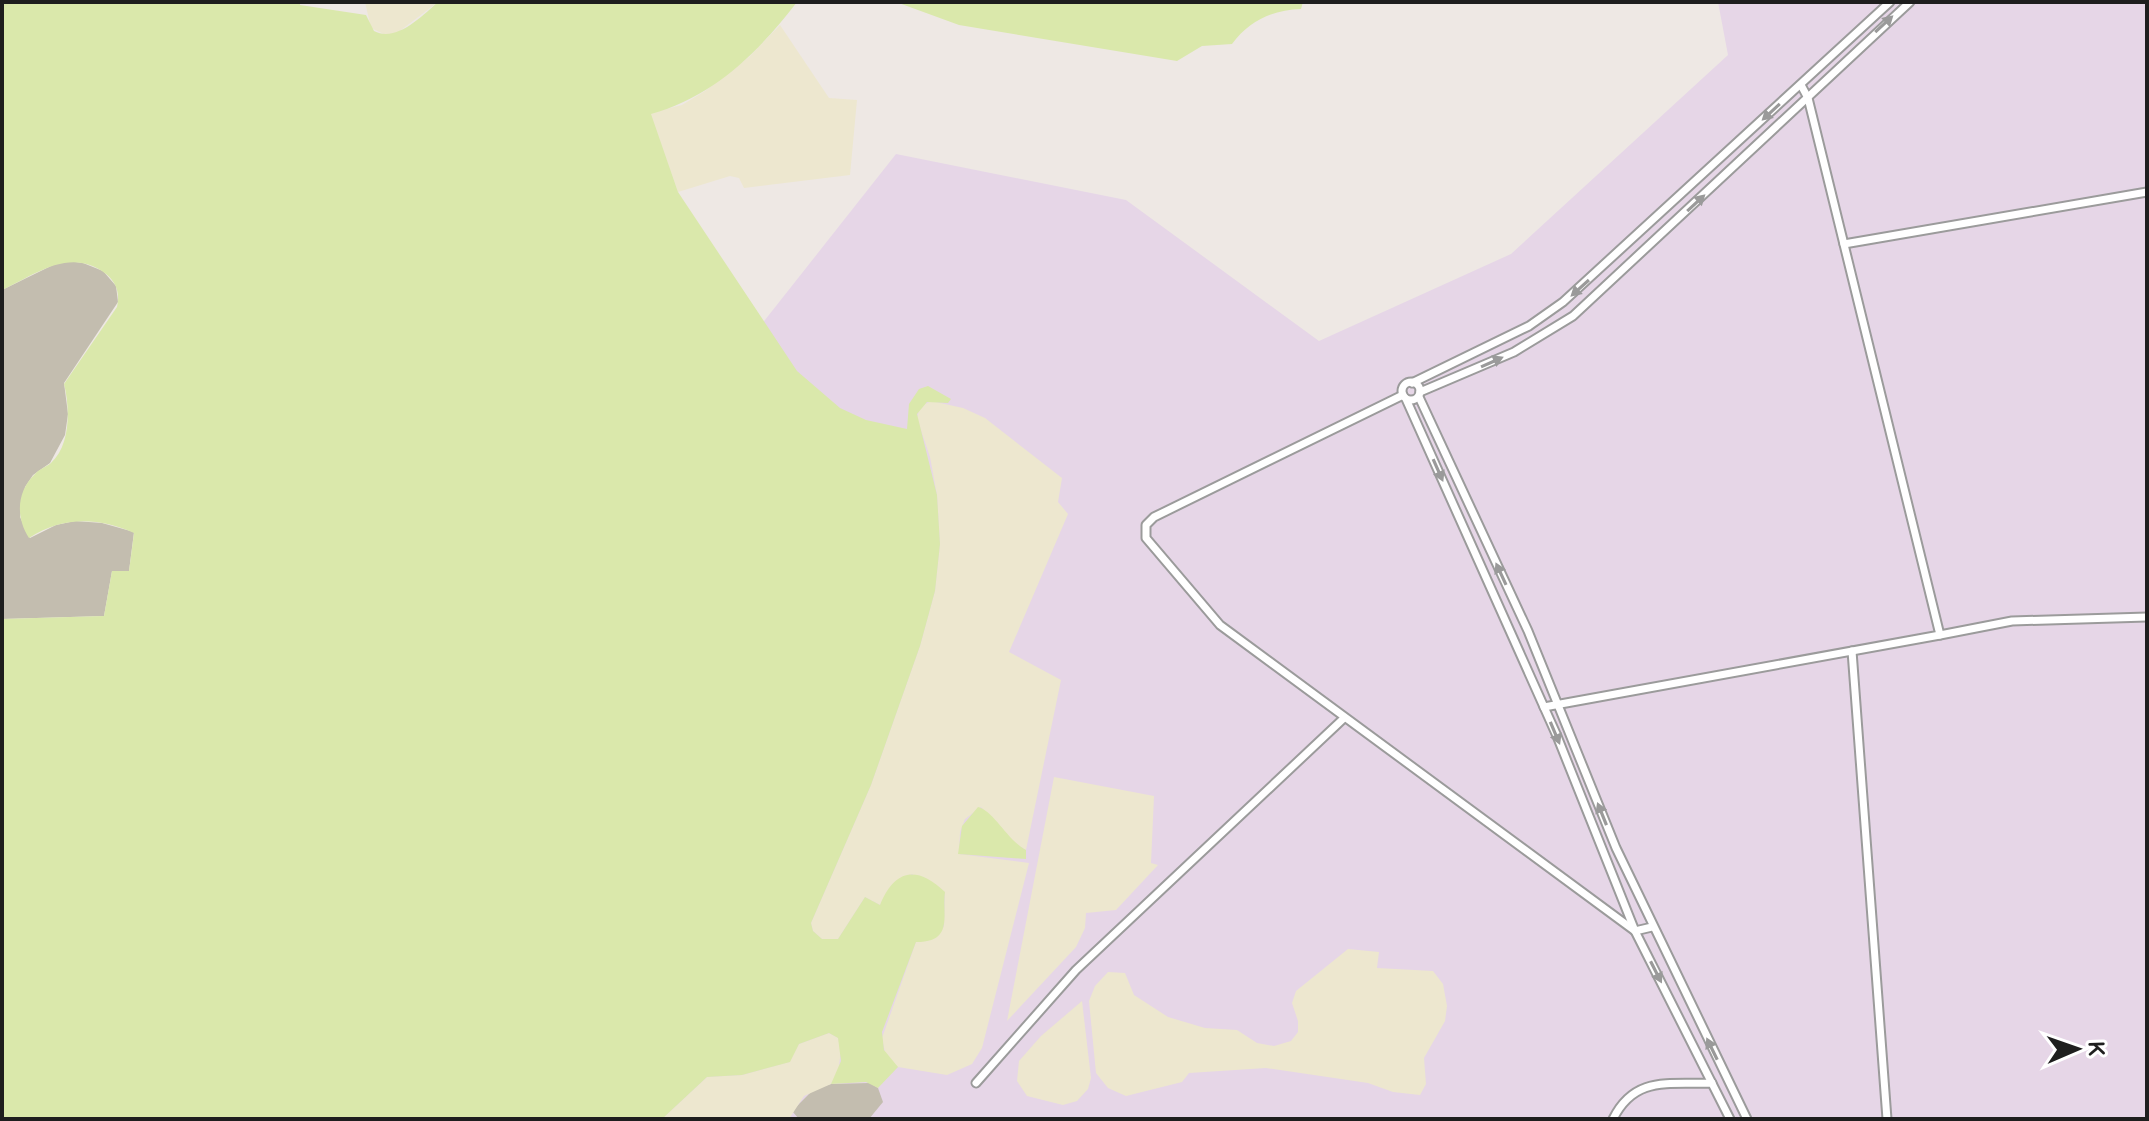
<svg xmlns="http://www.w3.org/2000/svg" width="2149" height="1121" font-family="'Varela Round',sans-serif">
<style>
.industrial{fill:#e6d6e7}
.construction{fill:#c3bdaf}
.farmland{fill:#ede7cf}
.grass{fill:#dae8ab}
.lines{fill:none;stroke-linecap:round;stroke-linejoin:round}
.street-casing{stroke:#9b9b9b;stroke-width:11}
.street{stroke:#fff;stroke-width:7}
.oneway{fill:#9a9a9a}
</style>
<rect width="100%" height="100%" fill="#eee8e4"/>
<!-- industrial -->
<polygon class="industrial" points="1718,2 2147,2 2147,1119 232,1119 230,998 896,154 1126,200 1319,341 1511,254 1728,55"/>
<!-- construction -->
<g class="construction">
<polygon points="68,261 83,263 103,271 116,286 118,302 64,383 68,414 65,435 50,463 33,475 25,487 20,517 30,538 56,525 75,521 102,523 134,532 129,571 112,571 104,616 2,619 2,290 53,265"/>
<polygon points="870,1083 878,1088 883,1102 869,1119 799,1119 792,1111 814,1089 831,1084"/>
</g>
<!-- farmland -->
<g class="farmland">
<polygon points="365,2 438,2 397,33 388,36 371,28"/>
<polygon points="780,25 829,98 857,100 850,175 744,188 739,178 730,176 678,192 650,113 682,105 705,91 749,57"/>
<polygon points="931,401 963,408 985,418 1062,478 1058,502 1068,514 1009,652 1061,680 1026,850 1012,842 981,807 965,819 960,832 959,854 1029,863 982,1048 972,1064 947,1075 898,1067 886,1056 882,1038 916,942 938,935 944,926 945,892 912,874 891,886 880,905 865,897 838,939 822,939 813,931 811,923 871,785 920,646 935,591 940,544 937,495 930,457 917,418 920,407"/>
<polygon points="1054,777 1154,796 1151,863 1158,865 1116,910 1086,913 1085,928 1076,947 1007,1021"/>
<polygon points="1348,949 1379,952 1377,968 1433,971 1443,984 1447,1006 1445,1021 1424,1058 1426,1084 1420,1095 1393,1092 1368,1083 1266,1068 1189,1073 1182,1082 1126,1096 1108,1088 1096,1073 1089,1001 1095,986 1108,972 1125,973 1134,995 1168,1017 1205,1028 1237,1030 1257,1043 1274,1046 1291,1041 1298,1032 1298,1021 1292,1003 1296,991"/>
<polygon points="1082,1001 1091,1078 1088,1089 1077,1101 1063,1105 1027,1096 1017,1081 1019,1061 1041,1036"/>
<polygon points="829,1033 838,1038 841,1050 838,1073 831,1084 804,1096 789,1119 662,1119 707,1077 742,1075 789,1062 799,1044"/>
</g>
<!-- grass -->
<g class="grass">
<path d="M2,2H300V5L366,15L374,31C396,43 422,16 438,2H797C758,53 713,97 651,114L678,192L797,371L840,408L866,420L907,429L909,404L919,389L928,386L951,399L948,403L927,402L917,414L937,495L940,544L935,591L920,646L871,785L811,923L813,931L822,939H838L865,897L880,905C895,868 918,866 945,892C942,916 954,942 916,942L882,1032L884,1050L898,1067L878,1088L866,1082L831,1084L841,1061L838,1038L829,1033L799,1044L790,1062L742,1075L707,1077L662,1119H2V619L104,616L112,571H129L134,533C99,517 62,516 29,538C16,518 16,492 35,474C39,469 46,467 51,463C71,445 70,407 64,384L117,307C120,294 117,283 106,274C70,246 35,275 2,290Z"/>
<path d="M896,2H1303L1301,9C1272,10 1249,21 1232,44L1202,46L1177,61L959,25Z"/>
<path d="M978,807C994,811 1007,840 1026,850V859L958,854L962,826Z"/>
</g>
<g class="lines">
<defs>
<g id="street">
<polyline points="1844,244 2147,192"/>
<circle cx="1411" cy="391" r="9"/>
<polyline points="1412,383 1529,326 1563,302 1890,2"/>
<polyline points="1420,392 1514,352 1573,316 1910,2"/>
<polyline points="1403,395 1154,517 1146,525 1146,538 1220,625 1635,931 1652,927"/>
<polyline points="1419,397 1528,631 1616,848 1747,1119"/>
<polyline points="1406,399 1557,736 1635,931 1730,1119"/>
<polyline points="1940,635 2012,621 2147,617"/>
<polyline points="1852,651 1887,1119"/>
<polyline points="1544,707 1940,635 1808,98 1801,85"/>
<polyline points="976,1083 1076,970 1343,719"/>
<path d="M1613,1119C1635,1075 1669,1085 1712,1083"/>
</g>
</defs>
<!-- street casing -->
<use href="#street" class="street-casing"/>
<!-- street -->
<use href="#street" class="street"/>
</g>
<!-- one-way arrows -->
<defs><path id="oneway-solid" d="M-6-.8H1V-3.2L6.5 0L1 3.2V.8H-6Z" transform="scale(2)"/></defs>
<g class="oneway">
<use href="#oneway-solid" transform="translate(1884 24) rotate(-43)"/>
<use href="#oneway-solid" transform="translate(1771 112) rotate(137)"/>
<use href="#oneway-solid" transform="translate(1696 203) rotate(-43)"/>
<use href="#oneway-solid" transform="translate(1580 288) rotate(138)"/>
<use href="#oneway-solid" transform="translate(1492 362) rotate(-24)"/>
<use href="#oneway-solid" transform="translate(1438 470) rotate(66)"/>
<use href="#oneway-solid" transform="translate(1501 574) rotate(-115)"/>
<use href="#oneway-solid" transform="translate(1555 733) rotate(67)"/>
<use href="#oneway-solid" transform="translate(1602 814) rotate(-112)"/>
<use href="#oneway-solid" transform="translate(1656 972) rotate(63)"/>
<use href="#oneway-solid" transform="translate(1712 1049) rotate(-116)"/>
</g>
<!-- border -->
<rect width="2149" height="1121" fill="none" stroke="#1e1e1e" stroke-width="8"/>
<!-- north arrow -->
<g transform="translate(2077 1049) rotate(88)" stroke="#ffffff" stroke-width="6" paint-order="stroke">
<path d="M0-6L14 30L0 20L-14 30Z" fill="#1e1e1e"/>
<text y="-12" font-size="22" font-weight="bold" text-anchor="middle" fill="#1e1e1e">K</text>
</g>
</svg>
